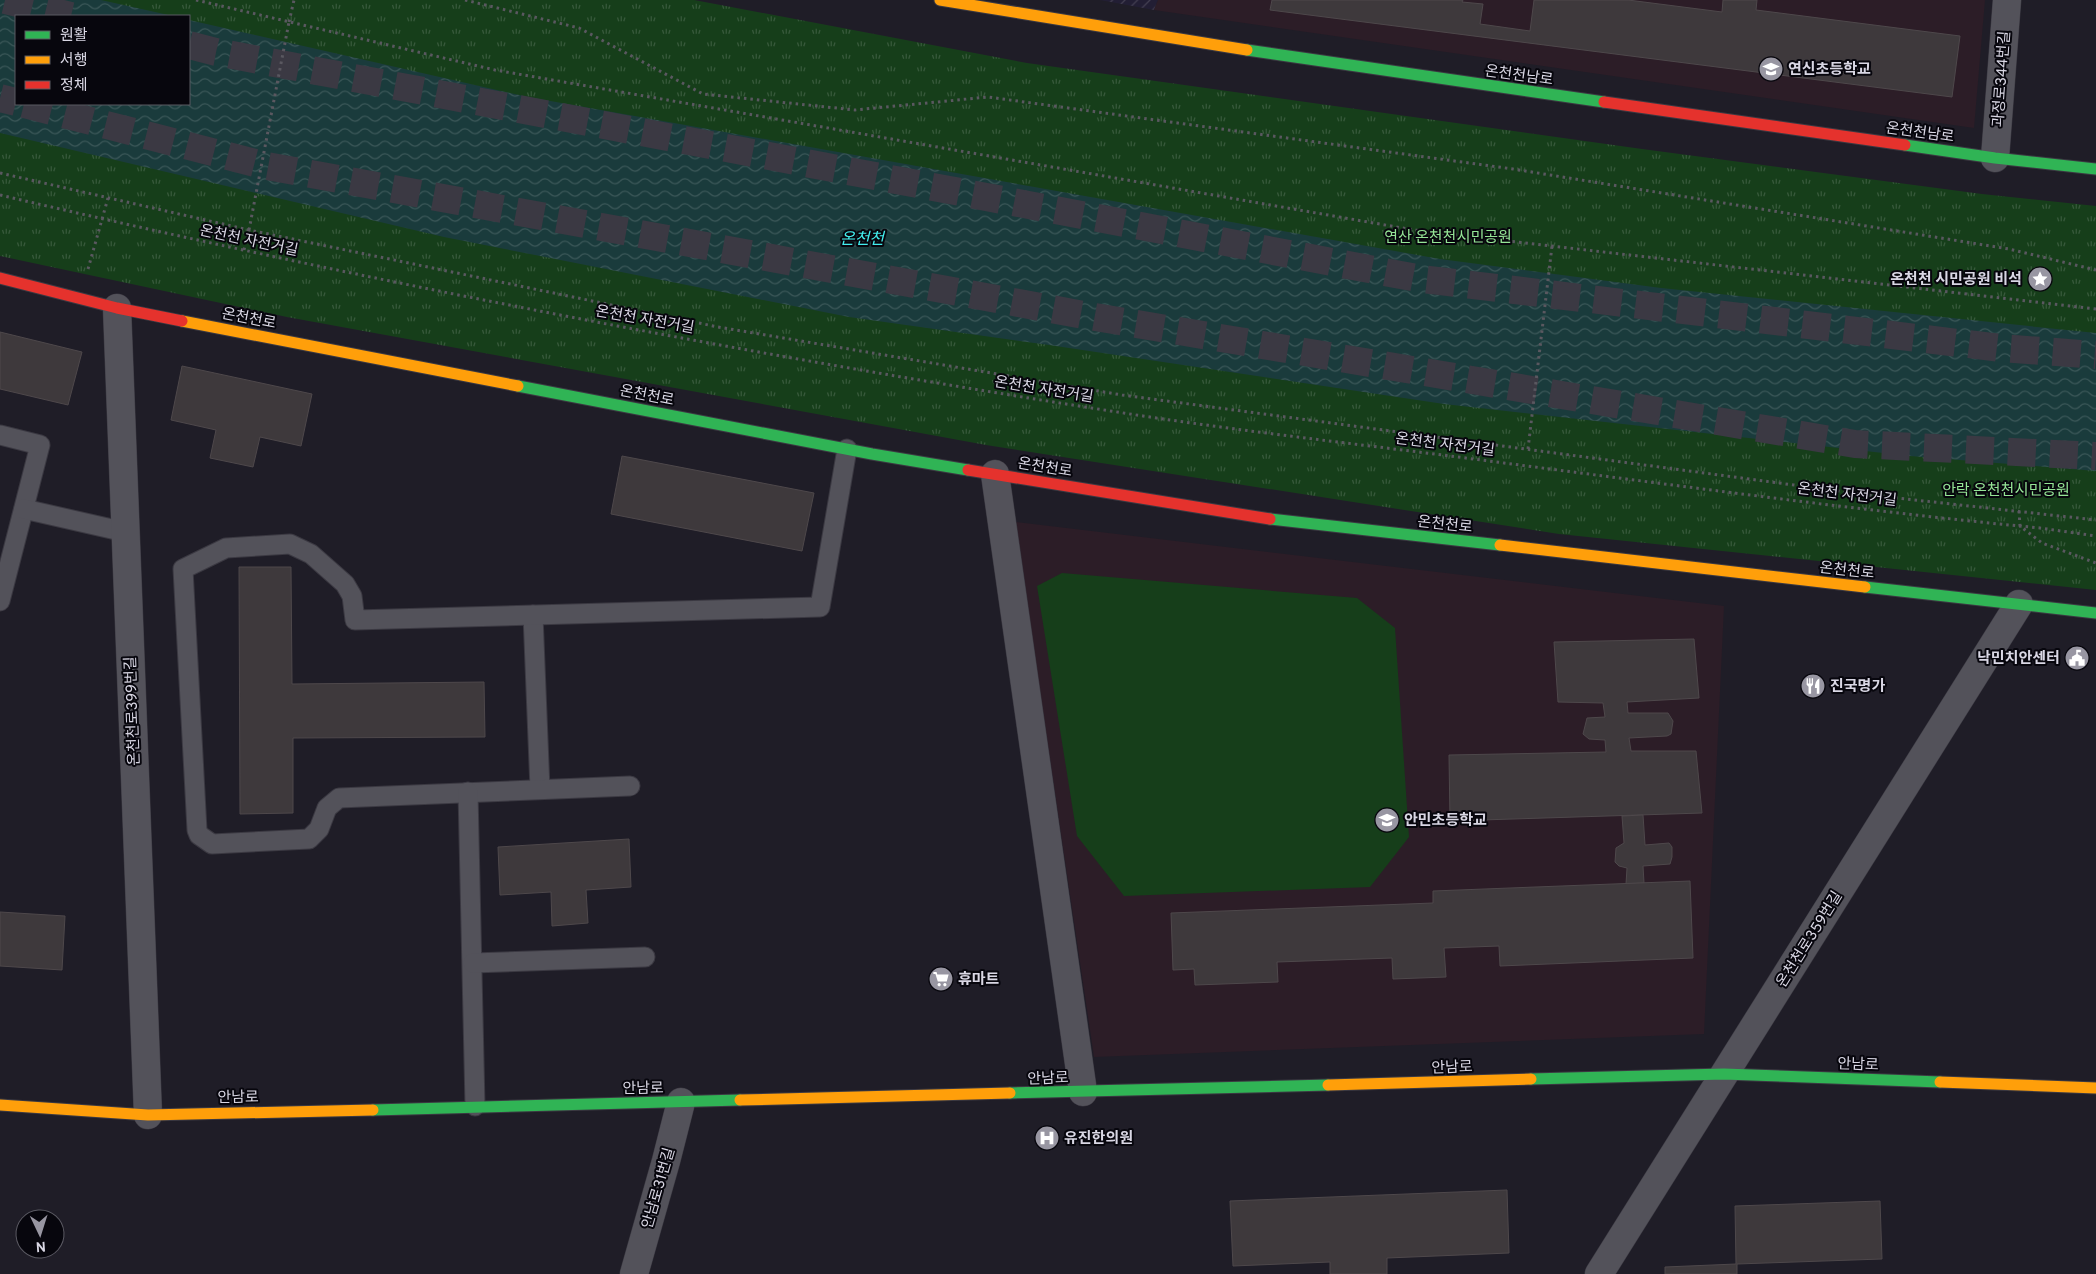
<svg xmlns="http://www.w3.org/2000/svg" width="2096" height="1274" font-family="Overpass,'Noto Sans KR',sans-serif">
<style>
.industrial{fill:url(#industrial-furrows)}
.education{fill:#2c1d27}
.park{fill:url(#park-tufts);fill-rule:evenodd}
.pitch{fill:#163e1a}
.water{fill:url(#water-waves)}
.building{fill:#3e393c;stroke:#4e484b}
.lines{fill:none;stroke-linecap:round;stroke-linejoin:round}
.highway-tunnel{stroke:#3b3943;stroke-width:28;stroke-dasharray:28 14;stroke-linecap:butt}
.lane-casing{stroke:#3b3942;stroke-width:21}
.street-casing{stroke:#3b3942;stroke-width:29}
.fast-casing{stroke:#3b3942;stroke-width:13}
.slow-casing{stroke:#3b3942;stroke-width:13}
.jam-casing{stroke:#3b3942;stroke-width:13}
.path{stroke:#5a5860;stroke-width:3;stroke-dasharray:2.5 4;stroke-linecap:butt}
.lane{stroke:#53525a;stroke-width:19}
.street{stroke:#53525a;stroke-width:28}
.fast{stroke:#30b455;stroke-width:11}
.slow{stroke:#ff9f0a;stroke-width:11}
.jam{stroke:#e5322d;stroke-width:11}
.path-bridge{stroke:#5a5860;stroke-width:3;stroke-dasharray:2.5 4;stroke-linecap:butt}
.labels{text-anchor:middle;stroke-width:4;stroke-linejoin:round;paint-order:stroke}
.poi-label{font-size:15px;font-weight:bold;fill:#d9d7e4;stroke:#07060d;text-anchor:start}
.street-label{font-size:15px;fill:#d9d7e4;stroke:#07060d}
.park-label{font-size:15px;fill:#95e596;stroke:#07060d}
.water-label{font-size:16px;font-style:italic;fill:#43eeee;stroke:#07060d}
</style>
<defs>
<pattern id="industrial-furrows" width="10" height="10" patternUnits="userSpaceOnUse" patternTransform="scale(1.25)"><rect width="10" height="10" fill="#221e34"/><path d="M-1 1l2-2M0 10L10 0M9 11l2-2" fill="none" stroke="#423e51"/></pattern>
<pattern id="park-tufts" width="24" height="20" patternUnits="userSpaceOnUse" patternTransform="scale(1.25)"><rect width="24" height="20" fill="#163e1a"/><path d="M3 7l-1-3M5 7V3M7 7l1-3M15 17l-1-3M17 17v-4M19 17l1-3" fill="none" stroke="#37593b"/></pattern>
<pattern id="water-waves" width="16" height="10" patternUnits="userSpaceOnUse" patternTransform="scale(1.25)"><rect width="16" height="10" fill="#1a3b3c"/><path d="M0 5q4-4 8 0t8 0" fill="none" stroke="#3b5758"/></pattern>
</defs>
<rect width="100%" height="100%" fill="#1f1d27"/>
<!-- industrial -->
<polygon class="industrial" points="1100,0 1158,0 1154,10"/>
<!-- education -->
<g class="education">
<polygon points="1158,0 1985,0 1974,128 1154,10"/>
<polygon points="1015,522 1724,606 1704,1034 1094,1057"/>
</g>
<!-- park -->
<path class="park" d="M0,0H694L1027,63L1642,149L1982,194L2096,206V590L1559,534L986,445L287,317L0,256ZM16,16H189V104H16Z"/>
<!-- pitch -->
<polygon class="pitch" points="1062,573 1357,598 1395,628 1409,837 1370,887 1124,896 1077,836 1037,586"/>
<!-- water -->
<polygon class="water" points="0,0 101,0 173,16 16,16 16,104 189,104 189,20 528,97 1440,259 1661,288 2096,333 2096,471 1910,456 1444,404 1049,345 849,317 444,237 0,133"/>
<!-- building -->
<g class="building">
<polygon points="1272,0 1463,0 1462,2 1483,4 1480,24 1530,31 1534,0 1628,0 1722,12 1723,0 1757,0 1756,10 1960,36 1952,97 1270,10"/>
<polygon points="0,332 82,352 68,405 0,389"/>
<polygon points="182,366 312,394 301,446 260,437 253,467 210,458 216,430 171,420"/>
<polygon points="622,456 814,493 802,551 611,514"/>
<polygon points="239,567 291,567 292,684 484,682 485,737 293,738 293,813 240,814"/>
<polygon points="1694,639 1699,698 1627,702 1628,713 1668,713 1673,721 1671,734 1667,736 1629,738 1631,751 1696,751 1702,813 1450,821 1449,755 1606,752 1605,740 1589,739 1583,734 1587,718 1605,717 1603,703 1558,702 1554,642"/>
<polygon points="1643,815 1645,845 1669,843 1672,847 1672,857 1670,864 1643,866 1644,883 1626,884 1627,868 1619,866 1615,862 1616,848 1624,843 1622,816"/>
<polygon points="629,839 631,887 586,890 588,923 552,926 551,892 500,895 498,847"/>
<polygon points="1690,881 1693,958 1500,966 1499,946 1444,948 1446,977 1393,979 1392,958 1277,962 1278,982 1195,985 1194,969 1173,970 1171,913 1433,903 1433,891"/>
<polygon points="0,912 65,916 62,970 0,966"/>
<polygon points="1507,1190 1509,1253 1387,1258 1387,1274 1330,1274 1330,1262 1233,1266 1230,1201"/>
<polygon points="1880,1201 1882,1259 1737,1264 1737,1274 1665,1274 1665,1267 1736,1264 1735,1206"/>
</g>
<g class="lines">
<!-- highway-tunnel -->
<g class="highway-tunnel">
<polyline points="5,0 71,16"/>
<polyline points="189,45 216,52 1422,279 2001,348 2096,355"/>
<polyline points="0,98 16,102"/>
<polyline points="24,104 267,166 1095,317 1855,444 2096,456"/>
</g>
<defs>
<g id="lane">
<polyline points="0,435 40,445 0,601"/>
<polyline points="24,509 125,532"/>
<polyline points="533,615 540,789"/>
<polyline points="630,786 339,798 327,808 319,829 309,839 212,844 199,835 197,830 183,569 226,548 290,544 311,554 345,584 352,596 355,620 820,607 847,449"/>
<polyline points="468,792 475,1106"/>
<polyline points="473,963 645,957"/>
</g>
<g id="street">
<polyline points="1995,158 2007,0"/>
<polyline points="117,308 148,1115"/>
<polyline points="995,474 1083,1092"/>
<polyline points="634,1274 666,1161 681,1102"/>
<polyline points="1599,1274 2019,604"/>
</g>
<g id="fast">
<polyline points="1247,50 1604,102"/>
<polyline points="1905,145 1995,158 2096,169"/>
<polyline points="518,386 872,454 968,470"/>
<polyline points="1270,519 1500,545"/>
<polyline points="1865,587 2096,613"/>
<polyline points="1531,1079 1724,1074 1940,1082"/>
<polyline points="1010,1093 1328,1085"/>
<polyline points="373,1110 740,1100"/>
</g>
<g id="slow">
<polyline points="940,0 1247,50"/>
<polyline points="182,321 518,386"/>
<polyline points="1500,545 1865,587"/>
<polyline points="1940,1082 2096,1088"/>
<polyline points="1328,1085 1531,1079"/>
<polyline points="740,1100 1010,1093"/>
<polyline points="0,1105 148,1115 373,1110"/>
</g>
<g id="jam">
<polyline points="1604,102 1905,145"/>
<polyline points="0,278 117,308 182,321"/>
<polyline points="968,470 1270,519"/>
</g>
</defs>
<!-- lane casing -->
<use href="#lane" class="lane-casing"/>
<!-- street casing -->
<use href="#street" class="street-casing"/>
<!-- fast casing -->
<use href="#fast" class="fast-casing"/>
<!-- slow casing -->
<use href="#slow" class="slow-casing"/>
<!-- jam casing -->
<use href="#jam" class="jam-casing"/>
<!-- path -->
<g class="path">
<polyline points="196,0 495,70 1414,230 2096,309"/>
<polyline points="465,0 579,28 703,94 855,110 988,97 1513,169 2009,249 2096,270"/>
<polyline points="289,22 294,0"/>
<polyline points="0,173 249,230 718,327 1122,395 1861,494 2096,520"/>
<path d="M0,195C378,284 759,357 1143,416C1263,434 1384,447 1504,463C1682,486 1861,511 2040,528L2096,536"/>
<polyline points="244,250 249,230"/>
<polyline points="88,269 108,198"/>
<polyline points="2019,511 2020,526 2042,543 2096,563"/>
</g>
<!-- lane -->
<use href="#lane" class="lane"/>
<!-- street -->
<use href="#street" class="street"/>
<!-- fast -->
<use href="#fast" class="fast"/>
<!-- slow -->
<use href="#slow" class="slow"/>
<!-- jam -->
<use href="#jam" class="jam"/>
<!-- path-bridge -->
<g class="path-bridge">
<polyline points="249,230 289,22"/>
<polyline points="1528,449 1552,246"/>
</g>
</g>
<!-- icons -->
<defs>
<symbol id="school-disc" viewBox="-11 -11 22 22"><circle r="9.5" fill="#9896a2" stroke="#07060d"/><path d="M0-5L7-2L0 1L-7-2ZM-4 1L0 2.5L4 1V4Q0 6-4 4Z" fill="#fff"/></symbol>
<symbol id="sight-disc" viewBox="-11 -11 22 22"><circle r="9.5" fill="#9896a2" stroke="#07060d"/><path d="M0-6L1.8-2.2L6-1.7L2.9 1.2L3.7 5.4L0 3.3L-3.7 5.4L-2.9 1.2L-6-1.7L-1.8-2.2Z" fill="#fff"/></symbol>
<symbol id="civic-disc" viewBox="-11 -11 22 22"><circle r="9.5" fill="#9896a2" stroke="#07060d"/><path d="M-.6-6.5H3V-4.5H.6V-3L4-1V1h2V6H-6V1h2V-1L-.6-3ZM-1.2 2.5V6h2.4V2.5Z" fill="#fff"/></symbol>
<symbol id="restaurant-disc" viewBox="-11 -11 22 22"><circle r="9.5" fill="#9896a2" stroke="#07060d"/><path d="M-5-6h1v4h1v-4h1v4h1v-4h1v5L-1.5 .5V6h-2V.5L-5-1ZM5-6V6H3V1.5H1.5Q1.5-4 5-6Z" fill="#fff"/></symbol>
<symbol id="supermarket-disc" viewBox="-11 -11 22 22"><circle r="9.5" fill="#9896a2" stroke="#07060d"/><path d="M-6-5.5h2.5l.6 2H6L4.5 2H-2.5L-4.4-4H-6ZM-1.5 3.2a1.3 1.3 0 1 0 .1 0ZM3 3.2a1.3 1.3 0 1 0 .1 0Z" fill="#fff"/></symbol>
<symbol id="hospital-disc" viewBox="-11 -11 22 22"><circle r="9.5" fill="#9896a2" stroke="#07060d"/><path d="M-5-5h3v3.5h4V-5h3V5h-3V1.5h-4V5h-3Z" fill="#fff"/></symbol>
</defs>
<g fill-rule="evenodd">
<use href="#school-disc" x="1757" y="55" width="28" height="28"/>
<use href="#sight-disc" x="2026" y="265" width="28" height="28"/>
<use href="#civic-disc" x="2063" y="644" width="28" height="28"/>
<use href="#restaurant-disc" x="1799" y="672" width="28" height="28"/>
<use href="#school-disc" x="1373" y="806" width="28" height="28"/>
<use href="#supermarket-disc" x="927" y="965" width="28" height="28"/>
<use href="#hospital-disc" x="1033" y="1124" width="28" height="28"/>
</g>
<g class="labels">
<!-- poi labels -->
<g class="poi-label">
<text x="1788" y="74">연신초등학교</text>
<text x="2022" y="284" text-anchor="end">온천천 시민공원 비석</text>
<text x="2060" y="663" text-anchor="end">낙민치안센터</text>
<text x="1830" y="691">진국명가</text>
<text x="1404" y="825">안민초등학교</text>
<text x="958" y="984">휴마트</text>
<text x="1064" y="1143">유진한의원</text>
</g>
<!-- street labels -->
<g class="street-label">
<text transform="translate(1519 75) rotate(8)" y="5">온천천남로</text>
<text transform="translate(2001 79) rotate(-86)" y="5">과정로344번길</text>
<text transform="translate(1920 132) rotate(8)" y="5">온천천남로</text>
<text transform="translate(249 240) rotate(12)" y="5">온천천 자전거길</text>
<text transform="translate(249 318) rotate(11)" y="5">온천천로</text>
<text transform="translate(645 319) rotate(10)" y="5">온천천 자전거길</text>
<text transform="translate(1044 389) rotate(9)" y="5">온천천 자전거길</text>
<text transform="translate(647 395) rotate(11)" y="5">온천천로</text>
<text transform="translate(1445 444) rotate(7)" y="5">온천천 자전거길</text>
<text transform="translate(1045 467) rotate(9)" y="5">온천천로</text>
<text transform="translate(1847 494) rotate(7)" y="5">온천천 자전거길</text>
<text transform="translate(1445 524) rotate(6)" y="5">온천천로</text>
<text transform="translate(1847 570) rotate(6)" y="5">온천천로</text>
<text transform="translate(132 711) rotate(-92)" y="5">온천천로399번길</text>
<text transform="translate(1809 939) rotate(-58)" y="5">온천천로359번길</text>
<text transform="translate(1858 1064) rotate(2)" y="5">안남로</text>
<text transform="translate(1452 1067) rotate(-2)" y="5">안남로</text>
<text transform="translate(1048 1078) rotate(-2)" y="5">안남로</text>
<text transform="translate(643 1088) rotate(-1)" y="5">안남로</text>
<text transform="translate(238 1097) rotate(-1)" y="5">안남로</text>
<text transform="translate(658 1188) rotate(-74)" y="5">안남로31번길</text>
</g>
<!-- park labels -->
<g class="park-label">
<text x="1448" y="242">연산 온천천시민공원</text>
<text x="2006" y="495">안락 온천천시민공원</text>
</g>
<!-- water labels -->
<g class="water-label">
<text x="862" y="244">온천천</text>
</g>
</g>
<!-- legend -->
<rect x="15" y="15" width="175" height="90" fill="#07060d" stroke="#5b5a63"/>
<rect x="25" y="31" width="25" height="8" fill="#30b455" stroke="#5b5a63"/>
<text x="60" y="40" font-size="15" fill="#d9d7e4">원활</text>
<rect x="25" y="56" width="25" height="8" fill="#ff9f0a" stroke="#5b5a63"/>
<text x="60" y="65" font-size="15" fill="#d9d7e4">서행</text>
<rect x="25" y="81" width="25" height="8" fill="#e5322d" stroke="#5b5a63"/>
<text x="60" y="90" font-size="15" fill="#d9d7e4">정체</text>
<!-- north arrow -->
<g transform="translate(40 1234) rotate(176)"><circle r="24" fill="#07060d" stroke="#5b5a63"/>
<path d="M0-4L9 19L0 12L-9 19Z" fill="#9896a2"/>
<text y="-8" font-size="14" font-weight="bold" text-anchor="middle" fill="#d9d7e4">N</text>
</g>
</svg>
